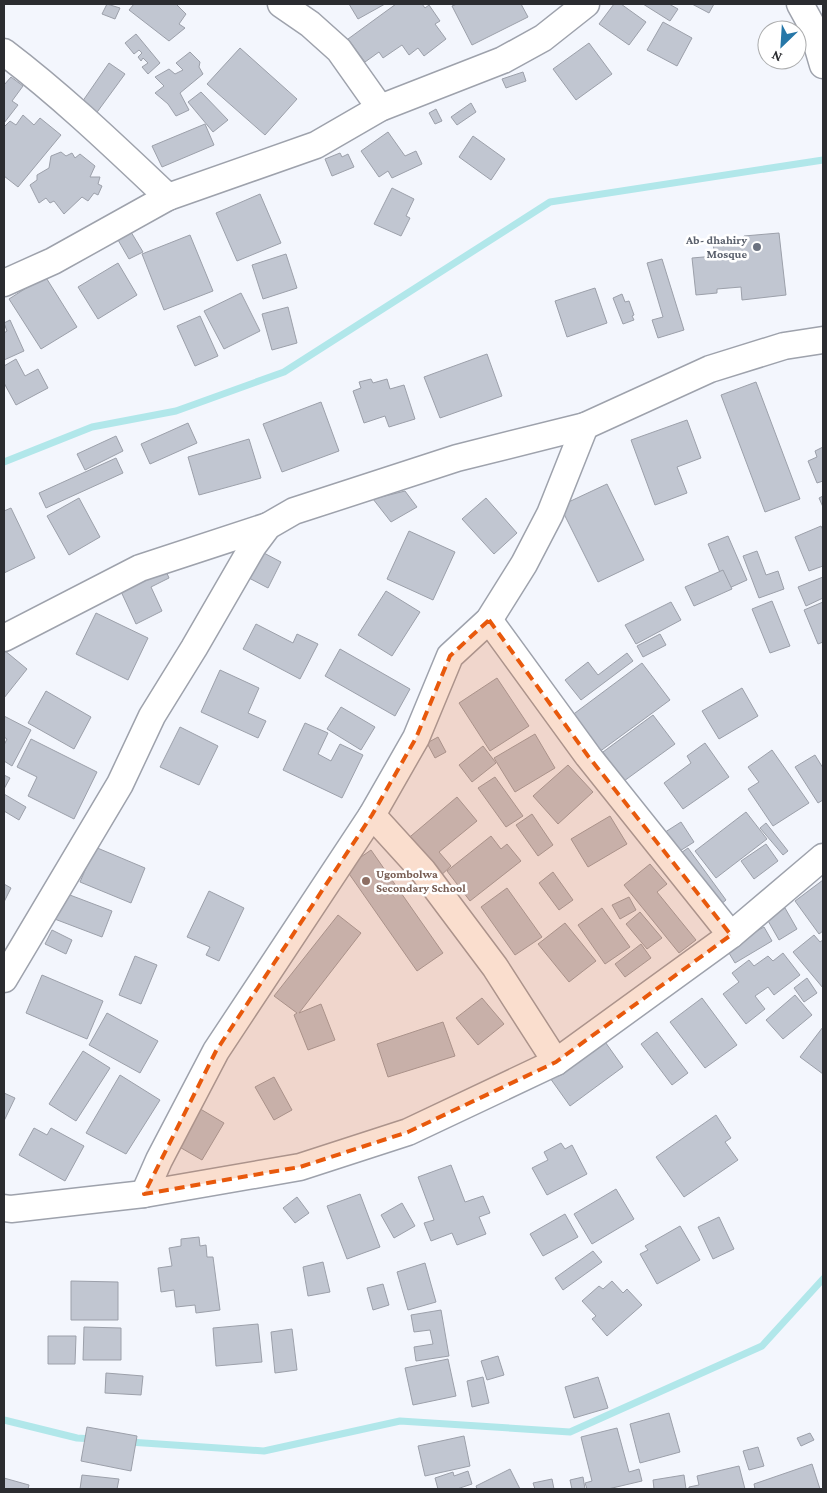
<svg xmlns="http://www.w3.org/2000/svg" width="827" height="1493" font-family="'Crimson Pro',serif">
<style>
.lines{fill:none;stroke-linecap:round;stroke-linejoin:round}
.stream{stroke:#b1e7ea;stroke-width:7}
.building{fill:#c1c6d1;stroke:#9ca0aa}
.minor-casing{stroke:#9ea2ac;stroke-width:29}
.minor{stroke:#fff;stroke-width:26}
.marked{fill:#e8590c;fill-opacity:0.2;stroke:#e8590c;stroke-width:4;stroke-dasharray:10 6;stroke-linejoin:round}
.worship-dot{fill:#6b7280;stroke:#fff;stroke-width:2}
.education-dot{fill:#8d6e63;stroke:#fff;stroke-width:2}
.labels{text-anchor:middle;stroke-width:5;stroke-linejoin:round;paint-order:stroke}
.worship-label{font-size:12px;font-weight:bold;fill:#5b616d;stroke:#fff;text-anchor:end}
.education-label{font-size:12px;font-weight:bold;fill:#785e54;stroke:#fff;text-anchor:start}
</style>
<rect width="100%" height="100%" fill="#f3f6fd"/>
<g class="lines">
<!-- stream -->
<g class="stream">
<polyline points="4,462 92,427 176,411 284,372 550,202 823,160"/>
<polyline points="4,1420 77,1438 93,1439"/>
<polyline points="129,1442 264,1451 400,1421 570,1432 762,1346 823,1279"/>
</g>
</g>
<!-- building -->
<g class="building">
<polygon points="107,4 120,8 115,19 102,14"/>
<polygon points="134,4 176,4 186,14 179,24 185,28 169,41 129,10"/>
<polygon points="349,4 385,4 358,19"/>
<polygon points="396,4 422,4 425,8 429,5 440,21 435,24 446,39 424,56 418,48 409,55 402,45 383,58 379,52 365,62 348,39"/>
<polygon points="457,4 521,4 528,17 472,45 452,6"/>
<polygon points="614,4 621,4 646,22 629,45 599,24"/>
<polygon points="643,4 669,4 678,9 670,21"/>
<polygon points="692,4 714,4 709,13"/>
<polygon points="663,22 692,38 677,66 647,50"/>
<polygon points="136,34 160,63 148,74 142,67 148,63 143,58 141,61 138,57 142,53 139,50 134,54 125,43"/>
<polygon points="589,43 612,74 576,100 553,69"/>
<polygon points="240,48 297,99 265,135 207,84"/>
<polygon points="190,52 200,62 199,67 203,74 180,93 189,110 176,116 168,104 155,93 164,86 155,77 169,69 175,74 183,70 176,63"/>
<polygon points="109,63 125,74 95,115 80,105"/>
<polygon points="523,72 526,81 506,88 502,79"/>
<polygon points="11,77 23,86 12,101 18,105 4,123 4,85"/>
<polygon points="201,92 228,120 213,132 188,102"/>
<polygon points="471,103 476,112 457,125 451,117"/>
<polygon points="436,109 442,121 435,124 429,113"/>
<polygon points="23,115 34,125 40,118 61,135 18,187 4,176 4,127 10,121 16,125"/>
<polygon points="205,124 214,145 162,167 152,146"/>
<polygon points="388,132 405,156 416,151 422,164 392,178 388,171 379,177 361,151"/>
<polygon points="473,136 505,159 491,180 459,157"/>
<polygon points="61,152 66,156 72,153 75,158 80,154 95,166 90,177 100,177 98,184 102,186 98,195 94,193 88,201 82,197 64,214 54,201 50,203 46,198 39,203 30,185 37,180 37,175 49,168 51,156"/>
<polygon points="340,153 342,157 348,154 354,167 332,176 325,159"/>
<polygon points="392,188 414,199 406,216 410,218 401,236 374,224"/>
<polygon points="260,194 281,243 237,261 216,213"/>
<polygon points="131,232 143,252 129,259 118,240"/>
<polygon points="779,233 786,295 742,300 741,287 717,289 717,293 696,295 692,258 715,256 713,244 723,243 723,246 745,243 744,236"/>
<polygon points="190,235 213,291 164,310 142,254"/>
<polygon points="286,254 297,288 263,299 252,265"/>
<polygon points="662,259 684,330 658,338 652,320 663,317 647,263"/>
<polygon points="118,263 137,295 98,319 78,287"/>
<polygon points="45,276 77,327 41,349 9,299"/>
<polygon points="595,288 607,323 567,337 555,301"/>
<polygon points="241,293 260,331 224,349 204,311"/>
<polygon points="622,294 625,302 629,301 634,315 632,316 634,320 623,324 613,298"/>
<polygon points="288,307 297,343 272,350 262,314"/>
<polygon points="200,316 218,356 195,366 177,326"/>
<polygon points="10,320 24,351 4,360 4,333 7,331 4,323"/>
<polygon points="487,354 502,396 440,418 424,377"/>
<polygon points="16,359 25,376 38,369 48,388 16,405 4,383 4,366"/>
<polygon points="371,379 373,383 387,379 390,389 404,385 415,419 389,427 385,416 364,423 353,391 361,388 359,382"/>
<polygon points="756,382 800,499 765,512 721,395"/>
<polygon points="321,402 339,451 282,472 263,424"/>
<polygon points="687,420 701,458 677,467 687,493 655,505 631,440"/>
<polygon points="188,423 197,443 150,464 141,444"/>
<polygon points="116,436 123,451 85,470 77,454"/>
<polygon points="249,439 261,478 199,495 188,457"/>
<polygon points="823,447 823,481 817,483 808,461 817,457 815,451"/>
<polygon points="116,458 123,473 46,508 39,493"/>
<polygon points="607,484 644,560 598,582 560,506"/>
<polygon points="405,491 417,507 391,522 373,499"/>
<polygon points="823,496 823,507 819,498"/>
<polygon points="79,498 100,537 69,555 47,516"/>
<polygon points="486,498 517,533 494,554 462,519"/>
<polygon points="11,508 35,558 4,573 4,511"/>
<polygon points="821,526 823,530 823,566 809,571 795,537"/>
<polygon points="409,531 455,552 433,600 387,579"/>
<polygon points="728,536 747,580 727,589 708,544"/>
<polygon points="757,551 766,575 778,571 784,589 759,598 743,556"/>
<polygon points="262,552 281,562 268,588 249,578"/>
<polygon points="163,564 169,578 151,587 162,611 136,624 118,585"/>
<polygon points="723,570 732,589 694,606 685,587"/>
<polygon points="823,577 823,598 806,606 798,587"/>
<polygon points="386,591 420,612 392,656 358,635"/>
<polygon points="772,601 790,646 770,653 752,609"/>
<polygon points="671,602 681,620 636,644 625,625"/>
<polygon points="823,602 823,642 818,644 804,610"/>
<polygon points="96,613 148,638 128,680 76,654"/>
<polygon points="256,624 293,643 297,634 318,644 300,679 243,649"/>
<polygon points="660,634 666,645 643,657 637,646"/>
<polygon points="340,649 410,689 395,716 325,676"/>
<polygon points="4,650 27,669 4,698"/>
<polygon points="627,653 633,661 581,700 565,680 588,662 598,675"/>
<polygon points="642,663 670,700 595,755 567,719"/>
<polygon points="220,670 259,688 248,713 266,721 258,738 201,712"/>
<polygon points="497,678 529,726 490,751 459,703"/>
<polygon points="742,688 758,716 719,739 702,711"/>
<polygon points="46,691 91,717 74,749 28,723"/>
<polygon points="341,707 375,727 361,750 327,729"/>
<polygon points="653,715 675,744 624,781 603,752"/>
<polygon points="4,716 31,730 12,766 4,761 4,745 7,739 4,737"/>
<polygon points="305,723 328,733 318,754 331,761 340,744 363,755 342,798 283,770"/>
<polygon points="180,727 218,746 199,785 160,767"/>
<polygon points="535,734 555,768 515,792 494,758"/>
<polygon points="438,737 446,752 435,758 427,743"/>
<polygon points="31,739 97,772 74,819 28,796 37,777 17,767"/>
<polygon points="705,743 729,777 683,809 664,783 691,763 687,756"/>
<polygon points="483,746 496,763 472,782 459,765"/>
<polygon points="772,750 809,803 773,826 748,789 759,782 748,767"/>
<polygon points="815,755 823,768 823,800 818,803 795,767"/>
<polygon points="568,765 593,792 558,824 533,796"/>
<polygon points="4,775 10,778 4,789"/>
<polygon points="495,777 523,816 506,827 478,788"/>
<polygon points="4,794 26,807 19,820 4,811"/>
<polygon points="457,797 477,821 439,852 451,866 437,879 405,841"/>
<polygon points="746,812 767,839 716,878 695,851"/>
<polygon points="532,814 553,845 538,856 516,825"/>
<polygon points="610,816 627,844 588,867 571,839"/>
<polygon points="681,822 694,842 672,856 659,836"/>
<polygon points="766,823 788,851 783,855 760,828"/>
<polygon points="491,836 501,849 507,844 521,861 470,901 447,871"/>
<polygon points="766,844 778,861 754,879 741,861"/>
<polygon points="95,847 145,868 131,903 80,882"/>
<polygon points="688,848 726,900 714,910 675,857"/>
<polygon points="371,850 443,953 417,971 345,868"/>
<polygon points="650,864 667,884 657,892 696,940 679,953 624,885"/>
<polygon points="553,872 573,900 559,910 539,883"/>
<polygon points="823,880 823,931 819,934 795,901"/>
<polygon points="4,884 11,888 4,902"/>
<polygon points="507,888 542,937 515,955 481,907"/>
<polygon points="209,891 244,908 219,961 206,955 210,947 187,937"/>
<polygon points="62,892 112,911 102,937 52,918"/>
<polygon points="629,897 636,910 620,919 612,905"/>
<polygon points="602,908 630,947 605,964 578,925"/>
<polygon points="785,908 797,929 779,940 767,919"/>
<polygon points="640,912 662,938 647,949 626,924"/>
<polygon points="338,915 361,933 299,1013 321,1004 335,1040 308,1050 294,1015 297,1013 274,996"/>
<polygon points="565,923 596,961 569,982 538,944"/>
<polygon points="764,927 772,941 735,963 726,948"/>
<polygon points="52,930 72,940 66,954 45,944"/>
<polygon points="814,935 820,942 823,940 823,988 793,952"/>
<polygon points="641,944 651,958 625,977 615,964"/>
<polygon points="783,953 800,975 774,995 768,987 755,996 765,1009 746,1024 723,994 739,982 732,973 749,960 754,966 768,956 773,961"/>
<polygon points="135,956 157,965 141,1004 119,995"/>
<polygon points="42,975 103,1001 87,1039 26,1013"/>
<polygon points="807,978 817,993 804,1002 794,988"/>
<polygon points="795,995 812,1015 783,1039 766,1020"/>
<polygon points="482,998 504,1024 478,1045 456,1018"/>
<polygon points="702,998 737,1045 705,1068 670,1022"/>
<polygon points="107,1013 158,1041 140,1073 89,1045"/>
<polygon points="443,1022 455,1056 388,1077 377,1044"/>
<polygon points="823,1027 823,1074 800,1057"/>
<polygon points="598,1032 623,1067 570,1106 545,1071"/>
<polygon points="657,1032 688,1073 672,1085 641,1044"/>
<polygon points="83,1051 110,1068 76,1121 49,1104"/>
<polygon points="120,1075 160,1100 126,1154 86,1133"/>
<polygon points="274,1077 292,1110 274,1120 255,1087"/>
<polygon points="4,1093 15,1098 4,1121"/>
<polygon points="197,1107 224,1123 202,1160 176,1145"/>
<polygon points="716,1115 731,1138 725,1142 738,1160 684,1197 656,1157"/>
<polygon points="34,1128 47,1135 51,1128 84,1146 65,1181 19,1155"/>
<polygon points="561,1143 565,1149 572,1145 587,1174 547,1195 532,1168 548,1160 544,1152"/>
<polygon points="451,1165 465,1202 483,1196 490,1213 479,1217 486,1234 457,1245 452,1233 431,1241 424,1223 434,1220 418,1177"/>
<polygon points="616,1189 634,1219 592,1244 574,1214"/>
<polygon points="360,1194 380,1247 347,1259 327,1206"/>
<polygon points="297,1197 309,1213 295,1223 283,1208"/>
<polygon points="402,1203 415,1226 394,1238 381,1215"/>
<polygon points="565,1214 578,1237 543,1256 530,1234"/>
<polygon points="719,1217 734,1249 713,1259 698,1227"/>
<polygon points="680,1226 700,1260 657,1284 640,1254 648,1250 645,1246"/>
<polygon points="199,1237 200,1246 206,1245 207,1257 213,1257 220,1310 196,1313 195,1305 176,1307 174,1290 161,1292 158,1268 172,1266 169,1248 181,1246 181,1239"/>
<polygon points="593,1251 602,1262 563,1290 555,1278"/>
<polygon points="323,1262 330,1292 308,1296 303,1267"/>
<polygon points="425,1263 436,1302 408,1310 397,1272"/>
<polygon points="71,1281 118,1282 118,1320 71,1320"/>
<polygon points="612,1281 623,1293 627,1289 642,1305 607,1336 592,1319 596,1316 582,1301 599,1286 603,1289"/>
<polygon points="383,1284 389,1305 373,1310 367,1288"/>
<polygon points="441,1310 449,1356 416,1361 414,1347 433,1344 430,1330 414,1332 411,1315"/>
<polygon points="258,1324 262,1362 216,1366 213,1328"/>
<polygon points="84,1327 121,1328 121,1360 83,1360"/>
<polygon points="292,1329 297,1370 275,1373 271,1332"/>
<polygon points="48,1336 76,1336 75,1364 48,1364"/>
<polygon points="498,1356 504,1375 487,1380 481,1361"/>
<polygon points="448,1359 456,1396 413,1405 405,1368"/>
<polygon points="106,1373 143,1376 141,1395 105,1393"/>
<polygon points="483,1377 489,1403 472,1407 467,1381"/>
<polygon points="598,1377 608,1408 574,1418 565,1387"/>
<polygon points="669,1413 680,1452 640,1463 630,1424"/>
<polygon points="87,1427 137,1436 131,1471 81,1461"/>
<polygon points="617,1428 629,1472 639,1469 642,1481 608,1489 587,1489 585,1483 592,1481 581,1437"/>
<polygon points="810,1433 814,1440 801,1446 797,1438"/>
<polygon points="464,1436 470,1466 425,1476 418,1446"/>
<polygon points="758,1447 764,1466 749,1470 743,1451"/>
<polygon points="812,1464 820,1489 755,1489 754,1484"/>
<polygon points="739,1466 745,1489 689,1489 689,1487 699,1485 697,1476"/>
<polygon points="510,1469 520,1489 477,1489 476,1486"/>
<polygon points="468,1471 472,1484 457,1489 438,1489 435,1478 453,1472 454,1476"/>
<polygon points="82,1475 119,1479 117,1489 80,1489"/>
<polygon points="684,1475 686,1489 654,1489 653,1480"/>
<polygon points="583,1477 585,1489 570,1489 572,1489 570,1480"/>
<polygon points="4,1478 29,1485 28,1489 4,1489"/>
<polygon points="552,1479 554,1489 535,1489 533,1483"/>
</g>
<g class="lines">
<defs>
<g id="minor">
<polyline points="281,4 310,24 339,50 380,108"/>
<polyline points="800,4 811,24 823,65"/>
<path d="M4,52C62,96 115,147 168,197"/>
<polyline points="4,283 53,261 168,197 316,145 380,108 503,60 543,38 586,4"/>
<polyline points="489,620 588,756 731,935"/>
<polyline points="4,638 140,568 268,526"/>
<polyline points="372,815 423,871 495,967 556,1062"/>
<polyline points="4,979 120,784 152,716 194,648 253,546 268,526 294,511 457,458 585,426 710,369 784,346 823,340"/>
<polyline points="144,1194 159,1160 216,1051 372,815 416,738 450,656 489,620 524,564 550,514 585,426"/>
<polyline points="4,1208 11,1209 144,1194 300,1167 408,1132 556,1062 731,935 823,857"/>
</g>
</defs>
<!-- minor casing -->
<use href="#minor" class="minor-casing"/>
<!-- minor -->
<use href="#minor" class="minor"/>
</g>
<!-- marked area -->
<path class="marked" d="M489,620L588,756L731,935L556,1062L408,1132L300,1167L144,1194L216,1051L372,815L416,738L450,656Z"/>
<!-- markers -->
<circle class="worship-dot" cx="757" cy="247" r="5"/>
<circle class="education-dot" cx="366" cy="881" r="5"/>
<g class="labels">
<!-- worship labels -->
<g class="worship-label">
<text x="747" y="244">Ab- dhahiry<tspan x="747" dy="14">Mosque</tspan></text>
</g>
<!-- education labels -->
<g class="education-label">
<text x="376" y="878">Ugombolwa<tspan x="376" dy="14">Secondary School</tspan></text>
</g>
</g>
<!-- border -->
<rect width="827" height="1493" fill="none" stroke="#2b2c30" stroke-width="10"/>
<!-- north arrow -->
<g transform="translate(782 45) rotate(205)"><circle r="24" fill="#ffffff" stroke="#aaabac"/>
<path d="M0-4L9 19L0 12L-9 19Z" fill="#2677a8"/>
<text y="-8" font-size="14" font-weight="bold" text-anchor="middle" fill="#2b2c30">N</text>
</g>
</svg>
